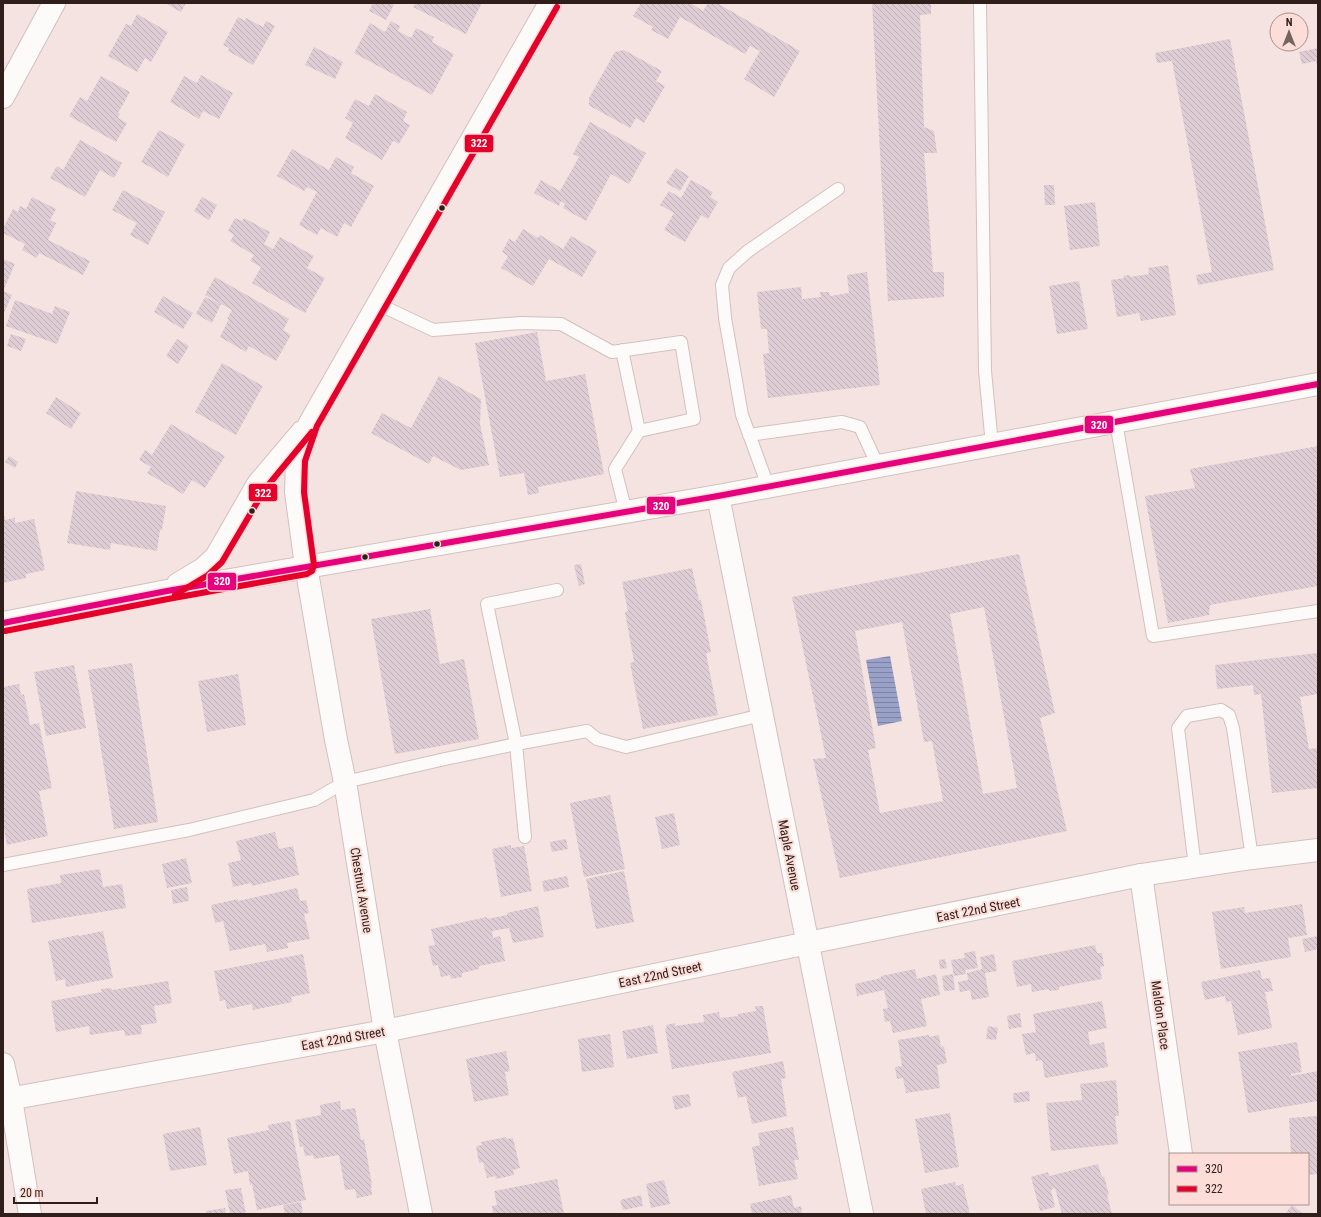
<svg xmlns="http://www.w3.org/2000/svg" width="1321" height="1217" font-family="'Roboto Condensed',sans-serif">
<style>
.water{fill:url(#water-rules)}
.building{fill:url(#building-back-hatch);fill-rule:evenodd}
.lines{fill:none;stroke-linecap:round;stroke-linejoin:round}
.lane-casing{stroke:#d2c1be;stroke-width:14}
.street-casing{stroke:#d2c1be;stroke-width:24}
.secondary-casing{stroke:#d2c1be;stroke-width:24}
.lane{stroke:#fdfbfa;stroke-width:12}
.street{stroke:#fdfbfa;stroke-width:22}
.secondary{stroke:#fdfbfa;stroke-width:22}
.bus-1-casing{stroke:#fcddd8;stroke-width:9}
.bus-2-casing{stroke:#fcddd8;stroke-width:9}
.bus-1{stroke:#e5007d;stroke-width:6}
.bus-2{stroke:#e4002b;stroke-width:6}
.bus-dot{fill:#301e1b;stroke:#fcddd8;stroke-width:1.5}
.labels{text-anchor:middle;stroke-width:4;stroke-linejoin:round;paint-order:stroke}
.street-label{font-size:13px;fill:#301e1b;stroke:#fcddd8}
.line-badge{stroke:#fcddd8;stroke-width:1.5}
.badge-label{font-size:11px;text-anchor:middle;font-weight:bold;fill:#fff}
</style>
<defs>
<pattern id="water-rules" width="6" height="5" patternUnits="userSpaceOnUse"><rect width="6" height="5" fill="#99a1c8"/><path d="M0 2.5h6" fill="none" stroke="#7d83a2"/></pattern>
<pattern id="building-back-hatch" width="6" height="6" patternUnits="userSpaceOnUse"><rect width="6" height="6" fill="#dfcdd5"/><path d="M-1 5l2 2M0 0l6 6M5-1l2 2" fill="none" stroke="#c0b0b6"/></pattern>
</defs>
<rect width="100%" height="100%" fill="#f4e3e0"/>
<!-- water -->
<polygon class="water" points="890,656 902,721 878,726 866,660"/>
<!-- building -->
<g class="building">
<polygon points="165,3 186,3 181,12"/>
<polygon points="373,3 391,3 394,5 386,20 369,11"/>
<polygon points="416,3 482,3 466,34 413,7"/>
<polygon points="641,3 690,3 703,11 708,3 717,3 800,51 774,97 744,79 760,51 750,46 745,54 680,17 668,39 651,30 653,27 633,16"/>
<polygon points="872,3 931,3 931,14 920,15 924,127 934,131 937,153 924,153 933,272 944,272 944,297 888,301"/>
<polygon points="137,14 168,32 151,62 145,58 137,72 108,56 126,24 131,26"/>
<polygon points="238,17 245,21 246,18 263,27 266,21 275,26 253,65 228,51 229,48 223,45"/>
<polygon points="391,21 400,26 398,31 411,38 416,28 434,37 432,42 454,54 432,95 354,53 370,23 385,32"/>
<polygon points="1230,39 1274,270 1198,285 1196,275 1212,272 1172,61 1157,63 1155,53"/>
<polygon points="314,47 343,62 335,79 305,65"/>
<polygon points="1318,48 1318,70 1316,61 1302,64 1299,52"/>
<polygon points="624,50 662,71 656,81 665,86 644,123 636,118 630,128 590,106 589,104 589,98 615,52"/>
<polygon points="201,75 233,93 219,119 203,111 199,119 170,102 184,76 197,83"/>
<polygon points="101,76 130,92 118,113 120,114 118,118 127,123 116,142 69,116 80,97 87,101"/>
<polygon points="375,94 407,112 403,121 410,125 399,144 393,141 382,160 345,138 353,123 345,118 355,99 369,106"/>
<polygon points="590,122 646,153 629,184 611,174 586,221 563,208 565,204 561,201 559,206 534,193 541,180 560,191 579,157 573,154"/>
<polygon points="159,130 185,144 168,177 141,162"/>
<polygon points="80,140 122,163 114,178 100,170 85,197 50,178 57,166 63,170"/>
<polygon points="292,149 329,170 336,157 354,167 351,173 374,186 351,227 344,223 337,237 321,228 317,235 299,225 317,192 307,187 304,191 277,176"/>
<polygon points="676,168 689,176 680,191 666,183"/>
<polygon points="691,180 713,192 710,197 718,202 708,219 701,215 685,242 664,230 674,213 660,205 669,191 681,198"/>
<polygon points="1044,185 1054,185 1055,205 1045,205"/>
<polygon points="123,190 165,212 148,245 130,235 137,223 112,210"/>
<polygon points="32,197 56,209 50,220 56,223 48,240 90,261 83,275 39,253 37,258 22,250 25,244 3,233 3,229 13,209 18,212 20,206 26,209"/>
<polygon points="202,197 217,205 209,220 194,211"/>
<polygon points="1095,202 1100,246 1070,250 1064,206"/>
<polygon points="235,218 242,221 244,218 270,232 264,244 273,249 280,237 314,256 307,268 325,278 305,313 252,283 261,267 250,261 254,255 230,241 234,235 228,231"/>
<polygon points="523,229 538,238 540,235 563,249 571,236 597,251 582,277 549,259 533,286 501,268 508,256 502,252 509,239 515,242"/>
<polygon points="3,259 15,264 3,291 12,295 4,313 3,313"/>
<polygon points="1168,265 1176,315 1141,321 1139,313 1117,317 1111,280 1124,278 1123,276 1129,275 1130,277 1149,274 1148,268"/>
<polygon points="867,272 880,385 768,398 763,354 769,353 767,329 761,329 757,292 801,287 802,299 821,297 820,292 829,292 830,296 849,293 847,275"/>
<polygon points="215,277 289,319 283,330 291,335 276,361 249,346 246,352 220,337 229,319 227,319 232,310 205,295"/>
<polygon points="1079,281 1088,329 1057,334 1049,286"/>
<polygon points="163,296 193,313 183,329 154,312"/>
<polygon points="205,297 221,304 212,323 196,314"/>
<polygon points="15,300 52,314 55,306 70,312 57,344 6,326"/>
<polygon points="537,332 546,381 585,374 604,474 538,487 539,493 528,495 524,473 500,477 475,343"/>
<polygon points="11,334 26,339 21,351 7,346"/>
<polygon points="177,339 189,346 178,364 166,356"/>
<polygon points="222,363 263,386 236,435 195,412"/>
<polygon points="439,376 481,399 480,424 489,465 461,470 433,456 429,464 371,433 382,413 411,428"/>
<polygon points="56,397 81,413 71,429 46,413"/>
<polygon points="171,424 225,456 205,488 192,480 183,494 147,473 151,467 139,460 145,450 152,455"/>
<polygon points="1318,446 1318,586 1210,605 1209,615 1168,623 1145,496 1195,488 1190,469"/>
<polygon points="9,456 18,462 15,468 5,462"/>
<polygon points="76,491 166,506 162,530 160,530 157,551 111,543 110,550 67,543"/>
<polygon points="3,516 5,516 5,520 15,518 15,523 34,519 45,570 26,574 26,578 3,583"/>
<path d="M1019,554L1055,713L1040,718L1067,831L840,878L813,759L826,758L792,597ZM984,607L1017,788L983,794L950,614ZM902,622L924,742L932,741L943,801L880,813L868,750L876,748L855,631Z"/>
<polygon points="581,564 585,584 579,586 574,565"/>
<polygon points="692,568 699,600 701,600 711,652 706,653 718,715 643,729 630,663 634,662 625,612 628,611 622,582"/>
<polygon points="430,609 440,664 464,659 479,739 395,754 371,619"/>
<polygon points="1318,653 1318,694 1300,697 1309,749 1318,748 1318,788 1272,793 1261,694 1254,695 1253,685 1217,689 1215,665"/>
<polygon points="132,663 158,822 114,829 88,670"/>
<polygon points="74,665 86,728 46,736 34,672"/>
<polygon points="238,674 246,725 207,732 198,681"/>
<polygon points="19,684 21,695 24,694 30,725 39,723 52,788 39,791 48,836 7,845 3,823 3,687"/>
<polygon points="610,795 625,869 584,877 570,803"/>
<polygon points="674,813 680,845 662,849 655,817"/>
<polygon points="275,832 279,849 293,846 299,875 252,886 251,883 233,887 228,863 241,860 236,841"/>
<polygon points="566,839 568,849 552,852 550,842"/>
<polygon points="511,845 511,848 524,846 532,891 501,897 492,849"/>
<polygon points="186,858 192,883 167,888 162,864"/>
<polygon points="100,869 103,887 122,884 126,908 32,923 27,889 61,883 60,875"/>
<polygon points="624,871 634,922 596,929 586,879"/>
<polygon points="567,876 569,887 544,892 542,881"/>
<polygon points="187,887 189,901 173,904 171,890"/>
<polygon points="297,888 300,901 306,900 309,913 304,914 310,939 287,943 288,948 267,952 265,944 230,951 223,921 215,923 211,905 238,899 238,901"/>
<polygon points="1302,904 1307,935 1288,938 1291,957 1221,969 1212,912 1244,907 1245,913"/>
<polygon points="538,906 544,937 513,943 509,928 492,931 493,938 500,936 505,961 479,966 479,969 462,973 462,977 451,979 450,975 441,977 438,965 433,966 428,946 435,945 431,929 487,917 487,919 507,915 507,913"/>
<polygon points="103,931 113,978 66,987 65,979 56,981 48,941 78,935 79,936"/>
<polygon points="1318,936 1318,949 1305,952 1302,939"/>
<polygon points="1095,945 1097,953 1102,953 1104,966 1100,967 1102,979 1059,987 1059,990 1049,991 1049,989 1032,992 1031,984 1017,987 1012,961"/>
<polygon points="975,951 978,968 965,970 966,974 954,976 951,960 965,958 964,953"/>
<polygon points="303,954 310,993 291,997 292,1002 253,1010 252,1004 227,1009 225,1000 220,1001 214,971"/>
<polygon points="994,954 997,971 985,973 989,997 972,1000 970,990 960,992 958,982 968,980 967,973 982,969 980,957"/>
<polygon points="945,959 947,968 940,969 939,960"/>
<polygon points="915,969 917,979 936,974 940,995 921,999 927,1026 893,1033 890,1021 885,1022 883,1009 888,1008 884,990 857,996 855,984 881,978 881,976"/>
<polygon points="1260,970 1262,979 1270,978 1273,991 1265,992 1272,1028 1238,1035 1231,1001 1226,1002 1225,996 1205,1000 1201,982"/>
<polygon points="953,974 955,990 944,991 942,976"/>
<polygon points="168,981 172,1003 154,1006 157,1023 141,1025 142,1034 125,1036 124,1030 90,1035 89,1026 56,1032 51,1001 102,992 101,989 111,988 112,990"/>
<polygon points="1102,1001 1107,1028 1088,1032 1090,1045 1104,1042 1108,1067 1045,1078 1042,1060 1036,1061 1035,1053 1026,1055 1022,1034 1036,1032 1033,1014"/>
<polygon points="755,1006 763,1006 771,1053 672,1069 665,1028 667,1028 666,1025 675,1023 675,1026 704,1022 703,1015 719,1012 720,1018 738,1016 738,1014 756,1011"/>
<polygon points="1020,1013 1022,1027 1009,1029 1007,1016"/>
<polygon points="653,1025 658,1053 627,1059 622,1031"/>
<polygon points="988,1026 998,1028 996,1040 986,1039"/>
<polygon points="610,1034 614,1067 582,1072 578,1039"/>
<polygon points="929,1035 929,1037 939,1035 941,1047 944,1046 947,1063 937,1065 940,1088 906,1093 903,1078 897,1079 895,1067 902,1066 898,1040"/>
<polygon points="1297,1042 1302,1072 1291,1074 1291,1076 1318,1071 1318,1101 1248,1113 1238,1052"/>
<polygon points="506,1051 510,1071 505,1072 509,1095 474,1102 466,1059"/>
<polygon points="783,1061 786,1078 781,1079 787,1116 752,1124 746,1096 738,1098 732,1072"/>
<polygon points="1116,1080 1119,1116 1115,1116 1118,1144 1051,1151 1046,1103 1082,1100 1080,1084"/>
<polygon points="1029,1091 1030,1101 1014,1103 1013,1093"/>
<polygon points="689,1094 691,1106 675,1110 672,1096"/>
<polygon points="340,1101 341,1110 355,1108 361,1140 364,1139 372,1185 371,1185 372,1195 357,1198 355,1189 345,1190 339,1155 314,1159 313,1155 305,1156 303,1146 300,1147 295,1120 321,1115 320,1105"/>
<polygon points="950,1113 959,1167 925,1173 915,1119"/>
<polygon points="1318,1116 1318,1174 1308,1175 1308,1154 1291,1154 1289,1118"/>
<polygon points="290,1121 306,1200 257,1210 252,1184 250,1185 248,1171 234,1174 227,1138 269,1130 268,1125"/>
<polygon points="200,1127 207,1165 170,1171 163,1134"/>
<polygon points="793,1127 799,1160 794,1160 798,1179 759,1186 752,1147 760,1145 758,1133"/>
<polygon points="506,1137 507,1139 513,1138 520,1168 513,1170 514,1175 496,1179 495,1176 487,1178 483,1162 479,1163 476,1146 482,1145 481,1142"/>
<polygon points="1098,1164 1102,1177 1104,1176 1109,1195 1107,1195 1112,1214 1062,1214 1055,1188 1051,1190 1055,1207 1040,1211 1031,1177 1048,1172 1049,1176"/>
<polygon points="557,1179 564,1214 493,1214 492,1206 497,1205 494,1191"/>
<polygon points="664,1180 670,1204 651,1208 646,1184"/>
<polygon points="955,1182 956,1186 963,1184 970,1214 926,1214 921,1189"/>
<polygon points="241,1188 246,1214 230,1214 225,1190"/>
<polygon points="641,1195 643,1206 623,1210 620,1200"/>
<polygon points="791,1195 794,1208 801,1206 802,1214 752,1214 750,1204"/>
<polygon points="301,1202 303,1214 285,1214 283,1205"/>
<polygon points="1292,1205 1304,1214 1285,1214"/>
<polygon points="225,1208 226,1214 206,1214 206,1211"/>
</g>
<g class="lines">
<defs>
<g id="lane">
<polyline points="980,3 985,371 992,445"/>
<polyline points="378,304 433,330 521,323 561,324 612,352 681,342 694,419 639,431 622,350"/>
<polyline points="1116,422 1153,636 1318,611"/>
<polyline points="749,435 842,422 860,427 878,466"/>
<polyline points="768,486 742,415 725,318 722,285 729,268 748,251 838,189"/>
<polyline points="626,512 615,469 639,431"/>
<polyline points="525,837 516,744 487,604 557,590"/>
<polyline points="3,865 189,830 314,800 345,782 445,759 516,744 587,731 597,739 626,747 762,715"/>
<polyline points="1195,867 1178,728 1187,716 1221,710 1229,715 1233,728 1252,858"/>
</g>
<g id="street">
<polyline points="3,97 54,3"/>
<polyline points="718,496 862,1214"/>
<polyline points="1141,875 1181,1154"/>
<polyline points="3,1064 11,1099 30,1214"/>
<polyline points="3,1100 385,1031 808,943 1141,875 1252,858 1318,850"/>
</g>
<g id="secondary">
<polyline points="178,584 203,569 216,557 258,484 302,432"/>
<polyline points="3,623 167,591 718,496 1318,384"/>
<polyline points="421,1214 385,1031 345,782 336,740 306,566 296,492 297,460 310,423 550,3"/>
</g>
</defs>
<!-- lane casing -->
<use href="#lane" class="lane-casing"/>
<!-- street casing -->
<use href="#street" class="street-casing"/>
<!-- secondary casing -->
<use href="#secondary" class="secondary-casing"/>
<!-- lane -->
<use href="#lane" class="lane"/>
<!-- street -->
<use href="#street" class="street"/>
<!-- secondary -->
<use href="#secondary" class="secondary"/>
<defs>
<polyline id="bus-1" points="3,623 167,591 718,496 1318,384"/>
<g id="bus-2">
<polyline points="175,595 208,575 222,562 265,489 312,432"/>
<polyline points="5,631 168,599 307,574 312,571 314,565 304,492 305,461 317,426 557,7"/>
</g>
</defs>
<!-- bus-1 casing -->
<use href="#bus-1" class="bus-1-casing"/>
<!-- bus-2 casing -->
<use href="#bus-2" class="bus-2-casing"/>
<!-- bus-1 -->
<use href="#bus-1" class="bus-1"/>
<!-- bus-2 -->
<use href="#bus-2" class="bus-2"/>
</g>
<!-- markers -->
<g class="bus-dot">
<circle cx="442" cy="208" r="3.5"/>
<circle cx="252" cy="511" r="3.5"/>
<circle cx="437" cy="544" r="3.5"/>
<circle cx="365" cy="557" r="3.5"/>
</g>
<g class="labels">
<!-- street labels -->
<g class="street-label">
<text transform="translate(790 855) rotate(79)" y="5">Maple Avenue</text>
<text transform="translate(362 890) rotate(81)" y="5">Chestnut Avenue</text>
<text transform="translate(978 909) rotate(-11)" y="5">East 22nd Street</text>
<text transform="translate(660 974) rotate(-12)" y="5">East 22nd Street</text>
<text transform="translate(1161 1015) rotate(82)" y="5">Maldon Place</text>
<text transform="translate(343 1038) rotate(-10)" y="5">East 22nd Street</text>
</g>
</g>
<g class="line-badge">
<rect x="464" y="134" width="30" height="19" rx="4" fill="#e4002b"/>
<rect x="1084" y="415" width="30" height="19" rx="4" fill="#e5007d"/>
<rect x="248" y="483" width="30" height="19" rx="4" fill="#e4002b"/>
<rect x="646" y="496" width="30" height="19" rx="4" fill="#e5007d"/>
<rect x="207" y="572" width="30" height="19" rx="4" fill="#e5007d"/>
</g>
<g class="badge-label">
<text x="479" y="147">322</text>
<text x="1099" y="429">320</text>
<text x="263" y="497">322</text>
<text x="661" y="510">320</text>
<text x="222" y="585">320</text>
</g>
<!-- border -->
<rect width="1321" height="1217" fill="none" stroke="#301e1b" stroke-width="8"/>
<!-- legend -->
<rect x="1169" y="1153" width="140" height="52" fill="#fcddd8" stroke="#aa918c"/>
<rect x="1177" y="1166" width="20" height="6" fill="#e5007d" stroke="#aa918c"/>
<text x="1205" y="1173" font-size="12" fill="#301e1b">320</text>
<rect x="1177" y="1186" width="20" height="6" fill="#e4002b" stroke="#aa918c"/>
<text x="1205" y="1193" font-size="12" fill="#301e1b">322</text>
<!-- north arrow -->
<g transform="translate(1289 32)"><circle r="19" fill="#fcddd8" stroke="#aa918c"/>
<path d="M0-3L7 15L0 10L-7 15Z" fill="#756360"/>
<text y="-6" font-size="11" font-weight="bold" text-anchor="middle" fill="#301e1b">N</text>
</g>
<!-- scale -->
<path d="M14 1197v6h83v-6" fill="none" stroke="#301e1b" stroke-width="2"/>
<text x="20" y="1197" font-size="12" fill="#301e1b" stroke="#fcddd8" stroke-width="3" paint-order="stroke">20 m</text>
</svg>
